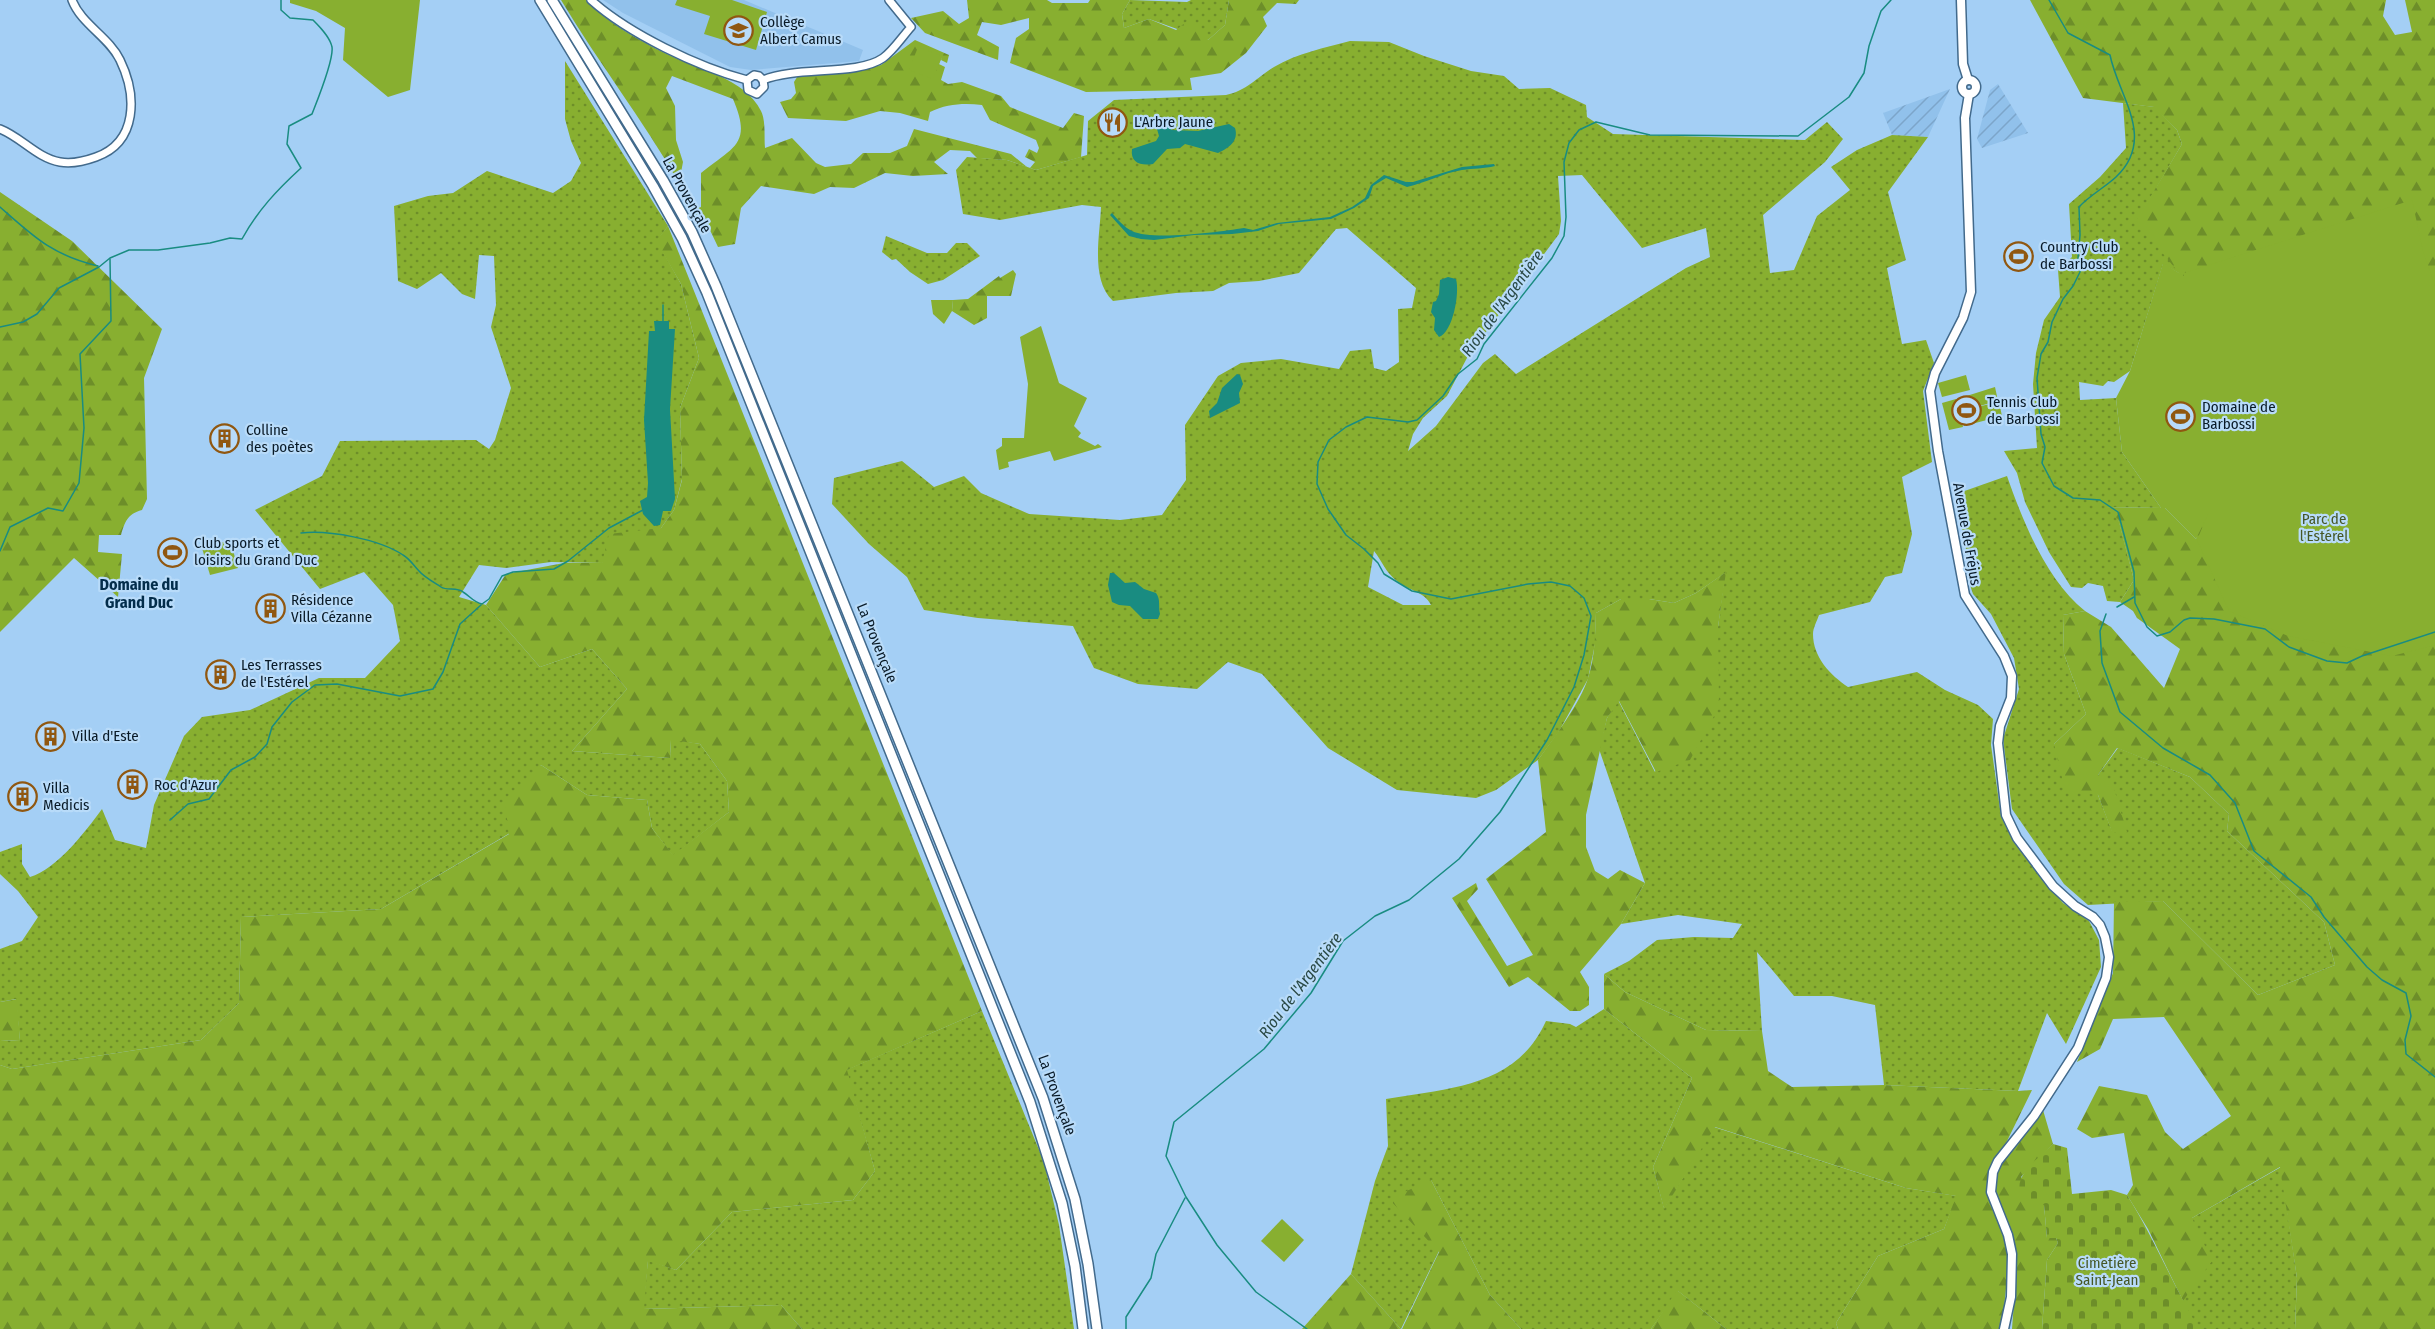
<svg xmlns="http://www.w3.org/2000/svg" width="2435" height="1329" font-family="'Fira Sans Condensed',sans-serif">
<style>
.built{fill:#91c1eb}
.industrial{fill:url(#industrial-furrows)}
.grass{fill:url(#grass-dots);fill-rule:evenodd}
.forest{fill:url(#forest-firs)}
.cemetery{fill:url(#cemetery-stones)}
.park{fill:#88af30}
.water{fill:#198c81}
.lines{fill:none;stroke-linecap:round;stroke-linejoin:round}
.stream{stroke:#198c81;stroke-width:1.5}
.tertiary-casing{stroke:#426a8c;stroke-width:10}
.primary-casing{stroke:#426a8c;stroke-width:11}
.motorway-casing{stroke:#426a8c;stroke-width:12}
.tertiary{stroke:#fff;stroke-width:7}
.primary{stroke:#fff;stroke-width:8}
.motorway{stroke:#fff;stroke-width:9}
.labels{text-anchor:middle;stroke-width:4.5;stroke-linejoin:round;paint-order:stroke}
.poi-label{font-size:15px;fill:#091a27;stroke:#b8dbf9;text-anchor:start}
.street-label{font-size:15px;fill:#091a27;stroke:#b8dbf9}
.park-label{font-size:15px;fill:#465726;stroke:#b8dbf9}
.water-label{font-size:16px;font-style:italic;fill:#2a4945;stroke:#b8dbf9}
.neighbourhood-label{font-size:16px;font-weight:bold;fill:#032d4b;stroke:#b8dbf9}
</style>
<defs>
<pattern id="industrial-furrows" width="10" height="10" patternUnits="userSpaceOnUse" patternTransform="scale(1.5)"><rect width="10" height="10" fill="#91c1eb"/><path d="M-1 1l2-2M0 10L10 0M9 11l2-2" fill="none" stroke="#7ca5ca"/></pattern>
<pattern id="grass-dots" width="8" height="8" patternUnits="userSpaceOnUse" patternTransform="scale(1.5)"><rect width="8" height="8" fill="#88af30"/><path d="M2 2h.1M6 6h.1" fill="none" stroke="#6d8e29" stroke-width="1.8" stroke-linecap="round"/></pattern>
<pattern id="forest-firs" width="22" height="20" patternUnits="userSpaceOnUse" patternTransform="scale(1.5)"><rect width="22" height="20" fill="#88af30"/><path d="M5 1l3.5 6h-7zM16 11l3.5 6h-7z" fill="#6d8e29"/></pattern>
<pattern id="cemetery-stones" width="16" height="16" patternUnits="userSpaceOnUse" patternTransform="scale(1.5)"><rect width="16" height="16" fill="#88af30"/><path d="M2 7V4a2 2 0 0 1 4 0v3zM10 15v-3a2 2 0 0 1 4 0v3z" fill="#6d8e29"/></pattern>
</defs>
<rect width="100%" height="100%" fill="#a4cff5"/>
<!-- built -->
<polygon class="built" points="603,0 744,0 863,50 859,61 751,70 730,67 623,13"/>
<!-- industrial -->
<g class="industrial">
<polygon points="1998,84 2028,133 1982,148 1977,139 1990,90"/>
<polygon points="1950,89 1928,137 1892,135 1883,113"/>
</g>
<!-- grass -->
<g class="grass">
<polygon points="1130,0 1187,2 1191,0 1229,0 1225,25 1208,40 1149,19 1124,28 1122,14"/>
<path d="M1350,41L1389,42L1424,56L1471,71L1504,76L1519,89L1550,88L1586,105L1587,117L1613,134L1805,140L1827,122L1843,139L1825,162L1763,215L1770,273L1794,270L1817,216L1850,190L1831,167L1857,150L1892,135L1928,137L1888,192L1906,260L1887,268L1902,344L1926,340L1934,363L1923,391L1932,462L1902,477L1912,534L1902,573L1885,577L1870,602L1819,615C1817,621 1813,628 1813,634C1813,657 1830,675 1848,687L1917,672L1945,690L1978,705L1993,719L1991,745L2001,816L2019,847L2045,882L2063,903L2089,921L2099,940L2101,967L2066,1044L2047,1013L2018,1091L1884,1085L1875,1005L1832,996H1794L1757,952L1762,1031L1706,1030L1625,992L1604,974L1629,961L1657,940L1694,937L1733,938L1742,924L1678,915L1621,924L1645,883L1599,749L1607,718L1618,700L1655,772L1718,627L1725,573L1696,593L1674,603L1649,599H1621L1596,613L1595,644L1588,679L1558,733L1538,760L1496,790L1476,798L1397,790L1328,748L1262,674L1228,662L1197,689L1138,684L1094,668L1073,626L978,618L924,610L907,577L869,544L832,504L834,478L902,461L934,487L964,476L981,493L1029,514L1120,520L1162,515L1186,480L1185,425L1218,376L1241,363L1281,359L1339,369L1350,351L1371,349L1374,368L1386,371L1399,362L1398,309L1412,308L1416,288L1347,228L1336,229L1299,273L1259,281L1229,283L1213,291L1176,293L1113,301C1090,279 1100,236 1101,207L1082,205L1000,220L963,214L956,170L967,157L1007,160L1036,170L1087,155L1088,121L1114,100L1226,95C1248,90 1256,78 1274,67C1297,53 1325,48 1350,41ZM1582,175L1642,248L1706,228L1710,257L1686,268L1516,374L1495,354L1483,363L1436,426L1408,451L1413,434L1423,418L1447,396L1468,356L1559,234L1561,221L1558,176ZM1374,551C1382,561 1386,573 1397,581C1409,591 1424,591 1431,605H1403L1368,587Z"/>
<path d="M565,61L668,226L657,241L681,284L699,358L680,408L682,479L674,510L661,528L602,563L551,562L506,568L479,565L459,597L486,605L540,667L592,649L627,689L572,751L670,758L671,739L700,744L727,781L729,812L673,856L652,828L647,800L587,795L541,765L510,833L381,909L241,917L239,1003L201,1040L12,1069L0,1065V1040L20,1041L16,999L0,1002V949L22,941L38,917L18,891L0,874V852L22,844V864L30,877C57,869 85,832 102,809L115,840L146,848L154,805L184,736L202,717L250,710L319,678H365L400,641L393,605L364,572L320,589L255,510L322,476L340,441L476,440L489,449L495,440L511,388L491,327L496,305L494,256L479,255L475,299L462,294L441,273L417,289L398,281L394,206L428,196L453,193L487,171L553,193L571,181L581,163L571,141L565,119Z"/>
<polygon points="2123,103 2155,107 2177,130 2182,144 2137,221 2184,276 2163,264 2130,371 2114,382 2108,381 2103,386 2079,382 2080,400 2116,398 2122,452 2161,508 2106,507 2118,518 2134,580 2120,602 2107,601 2103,586 2088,583 2082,588 2071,587 2049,552 2025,502 2017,473 2004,451 2037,448 2033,384 2036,353 2044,320 2060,297 2058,270 2072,257 2069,204 2100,177 2126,148"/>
<polygon points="886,236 927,253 947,253 956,243 967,243 980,256 943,280 928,284 910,272 896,259 892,260 882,252"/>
<path d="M2007,476C2023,522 2047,581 2085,611L2063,615L2064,654L2086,714L2054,744L2098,795L2112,831L2098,775L2118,748L2190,777L2229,814L2227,831L2324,922L2335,965L2258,995L2163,901L2088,905L2064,884L2012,809L2003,739L2019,689L2014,658L1991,614L1973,594L1968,579V560L1956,494Z"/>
<path d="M1604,1009L1692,1078L1653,1167L1664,1208L1714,1127L1906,1188L1957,1196L1944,1229L1878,1256L1836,1323L1838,1329H1726L1678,1291L1651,1329H1521L1490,1295L1431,1180L1439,1251L1401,1329L1351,1274L1375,1181L1388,1146L1386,1099C1448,1088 1516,1088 1546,1021L1570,1024L1576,1027Z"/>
<polygon points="982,1011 1044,1162 1059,1225 1074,1329 802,1329 781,1305 643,1309 648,1260 676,1270 732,1212 853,1200 875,1171 846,1070"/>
<polygon points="2281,1167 2297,1278 2295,1329 2197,1329 2177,1306 2183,1301 2192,1218"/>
</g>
<!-- forest -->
<g class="forest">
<path d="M561,0H587C607,23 640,41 667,54C697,69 745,78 761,111C766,121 764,137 765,148L792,138L816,163L825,167L851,164L863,153H890L907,146L914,129L1011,154L1027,167L1007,160L977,158L970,151L950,150L934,162L948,174L913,176L885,173L854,188L830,187L814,194L761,186L741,208L735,244L718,247L709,228L701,232L690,211L701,207V173C735,146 752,144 733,99L672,76L666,88L675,106L676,140L683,162L679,183C643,120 598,62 561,0Z"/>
<polygon points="967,0 1047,0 1052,3 1088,3 1090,0 1130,0 1122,14 1124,28 1149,19 1176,30 1191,18 1208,40 1225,25 1229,0 1299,0 1296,4 1277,3 1263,17 1267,26 1246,53 1221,73 1190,78 1192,90 1086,92 1010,63 1016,38 1029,29 1029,18 1001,25 982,22 977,35 999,47 998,60 925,33 911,18 943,11 959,24 969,18"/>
<polygon points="2030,0 2386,0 2383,16 2395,35 2412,32 2405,0 2435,0 2435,1329 2295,1329 2297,1278 2280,1167 2192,1218 2212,1261 2183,1301 2148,1229 2127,1195 2133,1185 2124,1133 2092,1138 2077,1129 2099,1086 2147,1095 2165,1132 2183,1149 2231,1116 2164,1017 2113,1019 2100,1049 2077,1062 2113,973 2114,902 2163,901 2258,995 2335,965 2324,922 2227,831 2229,814 2190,777 2117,748 2098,775 2112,782 2127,832 2112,832 2098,795 2065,790 2054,744 2086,714 2064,654 2063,615 2085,611 2111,627 2164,688 2180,649 2137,618 2133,611 2120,602 2134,580 2118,519 2105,507 2165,508 2196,539 2262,292 2188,298 2179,273 2136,221 2182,144 2177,130 2154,107 2083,98"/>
<path d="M915,40L949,55L947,63L941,60L942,57L933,79L939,64L945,67L941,80L948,84L962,82L1001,96L1010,107L1063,128L1074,113L1084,116L1081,157L1036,170L1030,168L1035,162L1025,157L1029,149L1037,153L1039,148L1036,140L990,120L982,105C963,103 947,104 930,112L928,121L900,113L880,111L846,121L788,118L780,102L791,99L796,93L794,82L799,74L864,69L881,65Z"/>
<path d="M0,192L72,241L162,329L144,378L147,499L142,510C127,514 125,522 121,535H99L98,552L122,554L118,597L74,558L0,632Z"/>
<polygon points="668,226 982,1011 847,1070 875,1171 853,1200 732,1212 676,1270 648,1261 644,1309 781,1305 802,1329 0,1329 0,1065 12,1069 201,1040 239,1003 241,917 381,909 509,834 504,800 541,765 587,795 647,800 652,828 673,855 729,812 727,781 700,744 671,740 670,758 572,751 627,689 592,649 540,667 486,605 506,574 564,563 602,563 609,534 661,528 674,510 682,480 680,408 699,358 681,284 656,241"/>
<polygon points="1013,270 1016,274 1011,296 987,296 987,318 974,325 952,311 953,300 968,299 999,276 1000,278"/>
<path d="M1726,572L1718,627L1719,707L1690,760L1656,772L1619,701L1607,718L1586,815V847L1595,871L1608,879L1620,870L1645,883L1621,924L1580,972L1589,987V1005L1580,1011H1570L1528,977L1509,987L1452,898L1476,883L1478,889L1467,901L1507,966L1533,955L1486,879L1546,832L1538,760C1553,739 1581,702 1588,678C1595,657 1595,635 1596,613L1621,599H1649L1674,603L1696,593Z"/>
<polygon points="1604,974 1625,992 1706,1030 1762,1031 1768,1071 1792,1087 1884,1085 2018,1091 2032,1090 1987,1182 1990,1201 2004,1234 2009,1260 2004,1308 1999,1329 1838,1329 1836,1323 1878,1256 1944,1229 1956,1196 1906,1188 1715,1127 1664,1209 1653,1167 1692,1078 1604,1009"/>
<polygon points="17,999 20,1041 0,1040 0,1002"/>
<polygon points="2043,1110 2053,1144 2021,1177 2044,1205 2047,1238 2056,1238 2058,1243 2047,1260 2042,1329 2012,1329 2016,1275 1994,1195 1994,1179 2003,1160"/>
<polygon points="1431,1180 1490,1295 1521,1329 1402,1329 1439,1252 1389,1199"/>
<polygon points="1351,1274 1401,1329 1302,1329"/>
<polygon points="1677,1290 1726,1329 1651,1329"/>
</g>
<!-- cemetery -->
<path class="cemetery" d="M2053,1144L2067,1148L2072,1194L2111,1190L2127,1195C2154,1238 2173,1285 2199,1329H2042L2047,1260L2058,1243L2056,1238H2047L2044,1205C2036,1207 2029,1205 2023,1197C2009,1178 2040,1157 2053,1144Z"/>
<!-- park -->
<g class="park">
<polygon points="290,0 420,0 410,90 388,97 343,60 345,28 316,11 290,3"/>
<polygon points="677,0 732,0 767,12 756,50 704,34 710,16 675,5"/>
<polygon points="918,47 942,56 933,79 909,70"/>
<polygon points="2412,200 2423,251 2435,286 2435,645 2392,656 2288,636 2229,611 2197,540 2208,514 2196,539 2165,508 2161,508 2122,452 2116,398 2130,371 2163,263 2184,276 2184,273"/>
<polygon points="931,300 953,300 952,311 944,324 933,314"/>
<polygon points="1041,326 1059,383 1087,398 1074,426 1081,433 1078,437 1095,446 1098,444 1102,447 1054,461 1050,451 1008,462 1009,467 999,470 996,450 1002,446 1002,438 1024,438 1028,384 1020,337"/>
<polygon points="1966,375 1970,390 1942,397 1938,383"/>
<polygon points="1995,387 1998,401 1972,408 1999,402 2002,416 1964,426 1957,399"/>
<polygon points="1956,399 1963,427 1949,430 1942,403"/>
<polygon points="230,540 238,568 210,575 202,548"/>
<polygon points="1282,1219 1304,1240 1284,1262 1261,1241"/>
</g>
<!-- water -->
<g class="water">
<path d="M1165,123L1172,130L1198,131L1229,124L1235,128C1239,141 1229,148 1218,153L1185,144L1180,148L1167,149L1153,164C1141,166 1130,163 1132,149L1156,141L1159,136L1157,129Z"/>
<path d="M1494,164L1495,166C1484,169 1473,168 1462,170C1443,173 1425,183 1407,187L1386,178L1373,186L1369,198L1354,208L1331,219L1279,224L1258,231L1232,234L1194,235L1154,240L1141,239L1129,236L1110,215L1112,213C1116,218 1125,228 1132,231C1152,241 1219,232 1244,228L1253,230L1277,223L1330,217L1352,207L1365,198L1371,185L1384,175L1406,182H1413L1462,167Z"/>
<path d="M1448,277L1456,279C1460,293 1453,332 1439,337L1434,330L1435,318L1431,312L1433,302L1436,301L1439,294L1440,280Z"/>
<polygon points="654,321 669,321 669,329 675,329 670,409 675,499 671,511 663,511 660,525 654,526 643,514 640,501 647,497 648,483 644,420 649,331 655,331"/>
<polygon points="1237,374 1240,375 1243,384 1239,393 1240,403 1210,418 1209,411 1217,403 1222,388"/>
<path d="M1110,573H1114L1125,583L1135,582L1144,589L1156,593C1161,600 1158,606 1160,614L1158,619H1143L1130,606L1119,605L1112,602L1108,585Z"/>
</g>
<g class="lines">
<!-- stream -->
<g class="stream">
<path d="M2049,0L2068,33L2110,55C2118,96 2157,138 2116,177C2104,188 2090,195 2079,207L2080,235L2078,258L2081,265L2080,272L2073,286L2063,299L2052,322L2048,342L2041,354L2037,378L2041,434L2045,447L2042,463L2054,486L2073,498L2100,500L2118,512L2134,572L2135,603L2147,627L2157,636L2170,632L2184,620L2190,618L2214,619L2265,629L2289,647L2327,661L2347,663L2362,656L2435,632"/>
<path d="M0,207C34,237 52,255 98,266"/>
<polyline points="663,305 663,321"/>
<path d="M0,327L23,322L37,314L59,288L99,267L110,258L129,250H158L210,243L230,238L242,239C258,210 277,190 301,168L287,144L289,126L312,114C317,101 334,60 332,47C330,37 320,27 313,20L290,18L281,10V0"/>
<path d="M301,533C329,530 379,539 403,555C410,559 413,565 419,571C424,577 435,583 441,587C447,591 457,587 463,592C470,596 473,602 482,604L489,599L502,576L513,572L554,569L568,561L609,528L643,510"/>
<polyline points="0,551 10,527 48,508 63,511 79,483 84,428 80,354 111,321 110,259"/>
<polyline points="2117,607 2134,597"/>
<polyline points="2106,614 2100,631 2102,663 2120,712 2163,748 2210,775 2235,803 2254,851 2311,897 2324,917 2367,967 2382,980 2406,993 2411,1016 2405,1040 2406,1054 2435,1077"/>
<polyline points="170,820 188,804 209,799 231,770 255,757 267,744 272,727 292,702 315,685 337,684 400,696 433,689 443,672 460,624 481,605"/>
<polyline points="1126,1329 1126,1317 1151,1278 1156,1254 1185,1198"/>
<polyline points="1307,1329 1256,1292 1217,1245 1186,1197 1166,1156 1174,1122 1264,1049 1311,993 1343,941 1375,916 1409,900 1459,859 1500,812 1547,740 1574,687 1584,655 1591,616 1584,598 1570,586 1551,582 1528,584 1451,599 1412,591 1384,574 1378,563 1364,549 1346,535 1328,509 1317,484 1318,462 1329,440 1346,427 1367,417 1408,422 1417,420 1443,396 1458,374 1477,359 1484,344 1552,258 1564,236 1566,217 1564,162 1569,143 1579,130 1596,122 1650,135 1798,136 1849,97 1864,73 1869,46 1881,11 1891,0"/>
</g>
<defs>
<g id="tertiary">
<path d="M591,0C629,34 698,67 747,80"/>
<polyline points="747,80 748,90 757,94 764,87 763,80"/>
<polyline points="747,80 754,75 759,76 763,80"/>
<path d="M763,80C797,66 857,76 883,58C893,51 902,37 911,27L889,0"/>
<path d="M0,129C21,137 37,158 60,162C71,164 85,161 96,157C138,142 137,95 120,60C109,37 81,24 72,0"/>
</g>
<g id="primary">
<polyline points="1961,0 1963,64 1968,80"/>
<circle cx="1969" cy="87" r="7"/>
<polyline points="1969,94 1965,118 1971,292 1963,318 1935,373 1930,391 1938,451 1965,595 2004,656 2012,676 2011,698 2000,726 1998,743 2006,815 2017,838 2053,886 2075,906 2093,917 2100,925 2105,937 2109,957 2106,978 2078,1048 2034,1116 1998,1161 1993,1172 1991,1192 2008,1235 2012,1254 2011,1297 2004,1329"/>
</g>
<g id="motorway">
<polyline points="540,0 653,186 682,238 707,293 1030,1102 1062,1203 1075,1266 1083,1329"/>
<polyline points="552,0 663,180 692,232 716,286 1043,1098 1075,1199 1088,1264 1097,1329"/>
</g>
</defs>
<!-- tertiary casing -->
<use href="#tertiary" class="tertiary-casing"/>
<!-- primary casing -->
<use href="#primary" class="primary-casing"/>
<!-- motorway casing -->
<use href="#motorway" class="motorway-casing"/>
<!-- tertiary -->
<use href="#tertiary" class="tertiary"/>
<!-- primary -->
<use href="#primary" class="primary"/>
<!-- motorway -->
<use href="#motorway" class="motorway"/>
</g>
<!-- icons -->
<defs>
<symbol id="school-ring" viewBox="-11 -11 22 22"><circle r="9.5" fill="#b8dbf9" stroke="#905710" stroke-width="1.5"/><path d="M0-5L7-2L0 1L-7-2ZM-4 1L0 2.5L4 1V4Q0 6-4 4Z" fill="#905710"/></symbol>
<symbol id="restaurant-ring" viewBox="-11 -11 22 22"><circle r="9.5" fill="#b8dbf9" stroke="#905710" stroke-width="1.5"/><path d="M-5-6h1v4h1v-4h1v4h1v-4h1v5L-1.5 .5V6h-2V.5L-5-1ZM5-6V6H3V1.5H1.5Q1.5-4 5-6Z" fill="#905710"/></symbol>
<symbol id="stadium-ring" viewBox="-11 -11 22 22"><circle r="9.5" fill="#b8dbf9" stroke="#905710" stroke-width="1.5"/><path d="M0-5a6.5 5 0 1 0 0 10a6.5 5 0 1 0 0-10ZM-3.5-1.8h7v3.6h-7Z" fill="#905710"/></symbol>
<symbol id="building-ring" viewBox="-11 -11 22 22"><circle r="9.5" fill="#b8dbf9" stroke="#905710" stroke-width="1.5"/><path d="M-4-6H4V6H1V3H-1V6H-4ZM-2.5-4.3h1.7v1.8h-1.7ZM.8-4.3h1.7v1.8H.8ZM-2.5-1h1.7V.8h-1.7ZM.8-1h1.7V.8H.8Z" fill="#905710"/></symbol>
</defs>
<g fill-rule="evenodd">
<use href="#school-ring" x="722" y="14" width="33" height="33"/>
<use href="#restaurant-ring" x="1096" y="106" width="33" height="33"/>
<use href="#stadium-ring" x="2002" y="240" width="33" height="33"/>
<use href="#stadium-ring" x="1950" y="394" width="33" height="33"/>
<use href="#stadium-ring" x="2164" y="400" width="33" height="33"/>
<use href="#building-ring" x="208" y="422" width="33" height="33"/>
<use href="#stadium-ring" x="156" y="536" width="33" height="33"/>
<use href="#building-ring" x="254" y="592" width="33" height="33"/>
<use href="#building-ring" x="204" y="658" width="33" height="33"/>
<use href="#building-ring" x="34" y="720" width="33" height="33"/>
<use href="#building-ring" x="116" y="768" width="33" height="33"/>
<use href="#building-ring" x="6" y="780" width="33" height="33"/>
</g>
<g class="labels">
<!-- poi labels -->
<g class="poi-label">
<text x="760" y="27">Collège<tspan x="760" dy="17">Albert Camus</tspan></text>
<text x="1134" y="127">L'Arbre Jaune</text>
<text x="2040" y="252">Country Club<tspan x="2040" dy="17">de Barbossi</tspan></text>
<text x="1987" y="407">Tennis Club<tspan x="1987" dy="17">de Barbossi</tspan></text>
<text x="2202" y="412">Domaine de<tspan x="2202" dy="17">Barbossi</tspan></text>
<text x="246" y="435">Colline<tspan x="246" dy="17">des poètes</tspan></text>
<text x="194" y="548">Club sports et<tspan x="194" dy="17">loisirs du Grand Duc</tspan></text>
<text x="291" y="605">Résidence<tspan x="291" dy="17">Villa Cézanne</tspan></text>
<text x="241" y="670">Les Terrasses<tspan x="241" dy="17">de l'Estérel</tspan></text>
<text x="72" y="741">Villa d'Este</text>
<text x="154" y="790">Roc d'Azur</text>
<text x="43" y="793">Villa<tspan x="43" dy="17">Medicis</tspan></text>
</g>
<!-- street labels -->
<g class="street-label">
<text transform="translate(687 195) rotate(61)" y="5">La Provençale</text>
<text transform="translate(1967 534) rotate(80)" y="5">Avenue de Fréjus</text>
<text transform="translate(877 643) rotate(68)" y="5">La Provençale</text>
<text transform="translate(1057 1095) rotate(70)" y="5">La Provençale</text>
</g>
<!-- park labels -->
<g class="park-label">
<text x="2324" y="524">Parc de<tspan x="2324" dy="17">l'Estérel</tspan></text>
<text x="2107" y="1268">Cimetière<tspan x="2107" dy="17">Saint-Jean</tspan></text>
</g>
<!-- water labels -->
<g class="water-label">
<text transform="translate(1502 303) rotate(-54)" y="6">Riou de l'Argentière</text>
<text transform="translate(1300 985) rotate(-53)" y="6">Riou de l'Argentière</text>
</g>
<!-- neighbourhood labels -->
<g class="neighbourhood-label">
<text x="139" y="590">Domaine du<tspan x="139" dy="18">Grand Duc</tspan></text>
</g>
</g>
</svg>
